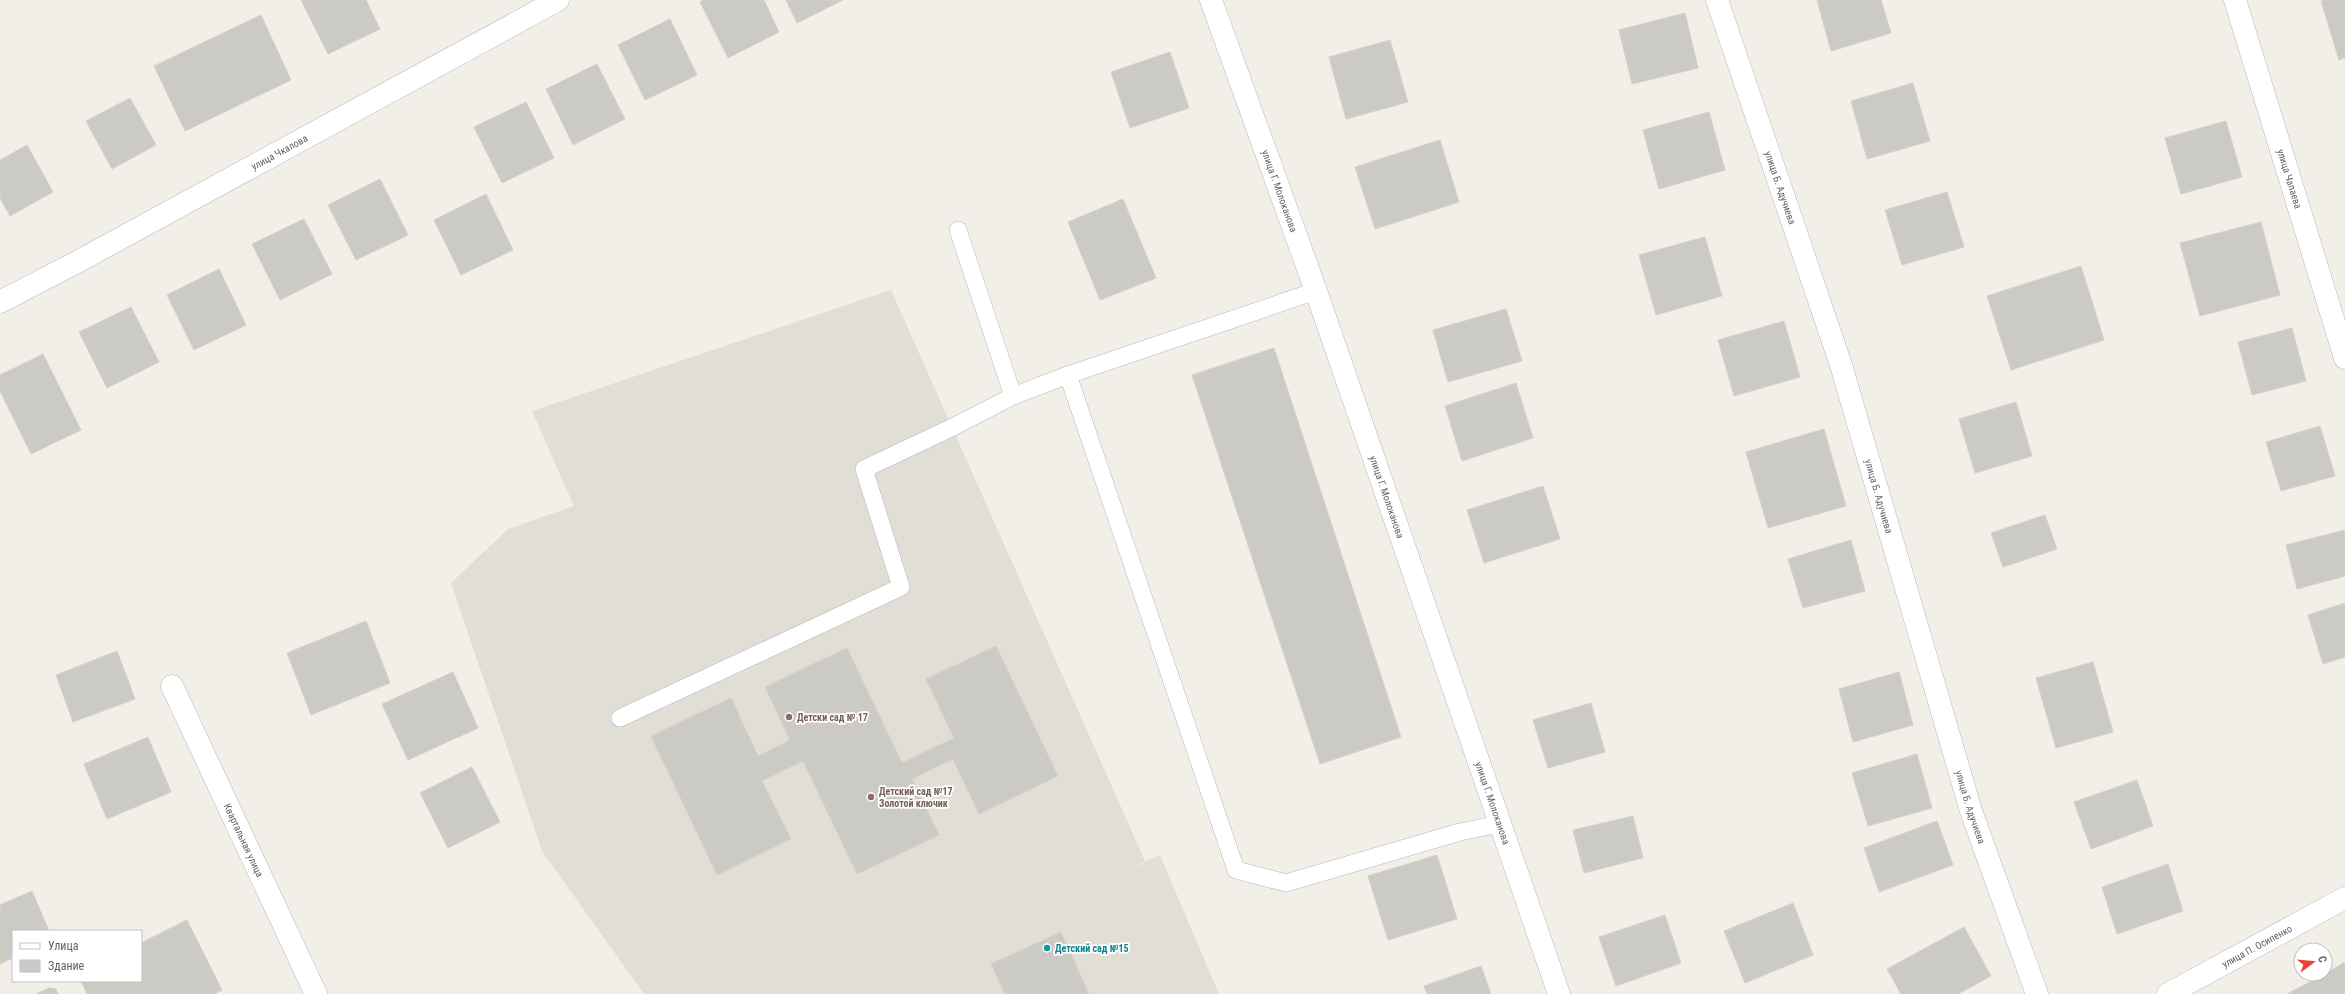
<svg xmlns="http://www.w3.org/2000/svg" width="2345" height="994" font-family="'Roboto Condensed',sans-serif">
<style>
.education{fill:#e1ded6}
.building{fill:#cccac5;stroke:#d6d1c6}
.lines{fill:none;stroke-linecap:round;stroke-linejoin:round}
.service-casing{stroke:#b5b8bc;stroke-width:18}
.minor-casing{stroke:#b5b8bc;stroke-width:23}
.secondary-casing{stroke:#b6babf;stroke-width:23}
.service{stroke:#fff;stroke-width:17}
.minor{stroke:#fff;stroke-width:22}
.secondary{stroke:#fff;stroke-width:22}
.education-dot{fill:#8d6e63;stroke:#fff;stroke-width:1.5}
.culture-dot{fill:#0f9aa8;stroke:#fff;stroke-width:1.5}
.labels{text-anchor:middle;stroke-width:3.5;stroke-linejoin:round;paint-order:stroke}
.street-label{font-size:10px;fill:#5f6368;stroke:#fff}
.education-label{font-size:10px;font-weight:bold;fill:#785e54;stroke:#fff;text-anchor:start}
.culture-label{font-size:10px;font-weight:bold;fill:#0d838f;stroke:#fff;text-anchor:start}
</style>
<rect width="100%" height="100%" fill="#f1efe8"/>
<!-- education -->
<polygon class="education" points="891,290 1145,861 1124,872 1160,855 1219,994 644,994 542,851 451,583 508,529 574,506 532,411"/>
<!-- building -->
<g class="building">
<polygon points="301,0 366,0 380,29 328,54"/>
<polygon points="703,0 764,0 779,32 728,58 700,2"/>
<polygon points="786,0 843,0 797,23"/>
<polygon points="1817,0 1881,0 1891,33 1831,51"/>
<polygon points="2326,0 2345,0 2345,58 2339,60 2321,1"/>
<polygon points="1685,13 1698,68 1632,84 1619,30"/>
<polygon points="261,15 291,80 185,131 154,66"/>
<polygon points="670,19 697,75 645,100 618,45"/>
<polygon points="1390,40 1408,102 1346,119 1329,57"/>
<polygon points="1170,52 1189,108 1130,128 1111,72"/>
<polygon points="597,64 625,119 573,145 546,89"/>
<polygon points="1913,83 1930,141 1867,159 1851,101"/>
<polygon points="130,98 156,145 112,169 86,121"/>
<polygon points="526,102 554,158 502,183 474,127"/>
<polygon points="1709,112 1725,170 1659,189 1643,130"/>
<polygon points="2226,121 2242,177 2181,194 2165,138"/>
<polygon points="1440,140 1459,202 1375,229 1355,167"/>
<polygon points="27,145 53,192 10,216 0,198 0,160"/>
<polygon points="380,179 408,235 356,260 328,205"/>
<polygon points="1947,192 1964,247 1902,265 1885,210"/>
<polygon points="486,194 513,250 461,275 434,220"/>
<polygon points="1123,199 1156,278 1100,300 1068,222"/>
<polygon points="304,219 332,274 280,300 252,244"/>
<polygon points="2261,222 2280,295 2200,316 2180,243"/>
<polygon points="1705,237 1722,296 1656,315 1639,255"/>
<polygon points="2081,266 2104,340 2011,370 1987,296"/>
<polygon points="219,269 246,325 194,350 167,295"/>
<polygon points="131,307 159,362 107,388 79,332"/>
<polygon points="1506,309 1522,361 1448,382 1433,330"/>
<polygon points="1784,321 1800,377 1734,396 1718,340"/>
<polygon points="2292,328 2306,381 2252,395 2238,342"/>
<polygon points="1274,348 1401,737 1320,764 1192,375"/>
<polygon points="43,354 81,430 31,454 0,391 0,375"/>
<polygon points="1516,383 1533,438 1462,461 1445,406"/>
<polygon points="2016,402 2032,456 1975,473 1959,419"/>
<polygon points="2320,426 2335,476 2281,491 2266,442"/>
<polygon points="1824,429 1846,506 1768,528 1746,452"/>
<polygon points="1543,486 1560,539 1484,563 1467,510"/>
<polygon points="2045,515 2057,549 2003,567 1991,533"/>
<polygon points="2345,530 2345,576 2297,589 2286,545"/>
<polygon points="1851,540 1865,591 1803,608 1788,559"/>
<polygon points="2345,603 2345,657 2323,664 2308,615"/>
<polygon points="366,621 390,683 311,715 287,653"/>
<polygon points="996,646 1058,776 979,814 953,759 912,779 939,835 857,874 803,761 762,781 791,839 717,875 651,736 731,698 758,756 790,740 765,687 847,648 902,763 954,738 926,679"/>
<polygon points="117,651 135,699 73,722 56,675"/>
<polygon points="2093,662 2113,732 2056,748 2036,678"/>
<polygon points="453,672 478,728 408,760 382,704"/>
<polygon points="1899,672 1913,725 1853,742 1839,689"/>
<polygon points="1591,703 1605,752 1548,768 1533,720"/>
<polygon points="148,737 171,792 107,819 84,764"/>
<polygon points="1917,754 1932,808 1868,826 1852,773"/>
<polygon points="472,767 500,822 448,848 420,793"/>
<polygon points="2137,780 2153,826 2091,849 2074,802"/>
<polygon points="1633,816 1643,858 1584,873 1573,830"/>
<polygon points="1937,821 1953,865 1879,892 1864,848"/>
<polygon points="1437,855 1457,919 1388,940 1368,876"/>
<polygon points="2168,864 2183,911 2117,934 2102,887"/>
<polygon points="32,891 49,931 13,931 13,958 0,964 0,905"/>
<polygon points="1793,903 1813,955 1745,983 1724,931"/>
<polygon points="1665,915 1681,963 1616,986 1599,937"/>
<polygon points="187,920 222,990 214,994 87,994 81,981 141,981 141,943"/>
<polygon points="1964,927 1991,976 1958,994 1901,994 1887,969"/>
<polygon points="1061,932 1089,994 1005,994 991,964"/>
<polygon points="2345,962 2345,994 2287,994 2325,974"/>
<polygon points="1481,966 1491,994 1427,994 1424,986"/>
<polygon points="49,988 56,989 58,994 36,994"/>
</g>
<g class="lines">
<defs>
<g id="service">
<polyline points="958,230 1013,396"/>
<polyline points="1068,375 1236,870 1286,883 1460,832 1499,824"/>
<polyline points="620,718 901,587 864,469 953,427 1013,396 1068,375 1316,291"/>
</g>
<g id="minor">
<path id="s1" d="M1211,0L1316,291L1559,994"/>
<path id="s2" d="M1717,0L1841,365L1971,811L2037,994"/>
<path id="s3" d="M2235,0L2345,358"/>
<path id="s4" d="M0,302L79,261L558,0"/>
<path id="s5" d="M172,686L316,994"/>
</g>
<g id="secondary">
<path id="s6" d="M2168,994L2345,898"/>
</g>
</defs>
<!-- service casing -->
<use href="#service" class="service-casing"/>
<!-- minor casing -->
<use href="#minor" class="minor-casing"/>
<!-- secondary casing -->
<use href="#secondary" class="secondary-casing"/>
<!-- service -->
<use href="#service" class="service"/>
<!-- minor -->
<use href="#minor" class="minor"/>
<!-- secondary -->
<use href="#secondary" class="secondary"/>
</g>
<!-- markers -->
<g class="education-dot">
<circle cx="789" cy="717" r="4"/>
<circle cx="871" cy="797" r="4"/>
</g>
<circle class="culture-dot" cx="1047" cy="948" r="4"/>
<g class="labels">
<!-- street labels -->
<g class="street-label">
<text dy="4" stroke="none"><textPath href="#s4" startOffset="317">улица Чкалова</textPath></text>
<text dy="4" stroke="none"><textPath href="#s3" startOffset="187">улица Чапаева</textPath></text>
<text dy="4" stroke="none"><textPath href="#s2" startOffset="198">улица Б. Адучиева</textPath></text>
<text dy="4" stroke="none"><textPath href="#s1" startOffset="203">улица Г. Молоканова</textPath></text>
<text dy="4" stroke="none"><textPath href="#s1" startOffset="527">улица Г. Молоканова</textPath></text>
<text dy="4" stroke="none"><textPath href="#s2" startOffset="522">улица Б. Адучиева</textPath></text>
<text dy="4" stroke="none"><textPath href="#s1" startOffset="851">улица Г. Молоканова</textPath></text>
<text dy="4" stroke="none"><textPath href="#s2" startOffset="846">улица Б. Адучиева</textPath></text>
<text dy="4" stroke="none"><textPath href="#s5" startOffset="170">Квартальная улица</textPath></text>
<text dy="4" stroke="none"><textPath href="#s6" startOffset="101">улица П. Осипенко</textPath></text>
</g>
<!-- education labels -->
<g class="education-label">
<text x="797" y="721">Детски сад № 17</text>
<text x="879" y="795">Детский сад №17<tspan x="879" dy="12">Золотой ключик</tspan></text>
</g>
<!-- culture labels -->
<g class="culture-label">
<text x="1055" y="952">Детский сад №15</text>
</g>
</g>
<!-- legend -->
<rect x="12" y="930" width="130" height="52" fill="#ffffff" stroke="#bfc1c3"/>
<rect x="20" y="943" width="20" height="6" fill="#ffffff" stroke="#bfc1c3"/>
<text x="48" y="950" font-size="12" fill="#5f6368">Улица</text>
<rect x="20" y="960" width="20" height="12" fill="#cccac5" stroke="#bfc1c3"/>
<text x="48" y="970" font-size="12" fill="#5f6368">Здание</text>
<!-- north arrow -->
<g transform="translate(2313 962) rotate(74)"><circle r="19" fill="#ffffff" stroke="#bfc1c3"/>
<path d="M0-3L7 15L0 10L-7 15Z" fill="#ea4335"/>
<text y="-6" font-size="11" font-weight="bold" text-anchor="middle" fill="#5f6368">С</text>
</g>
</svg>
